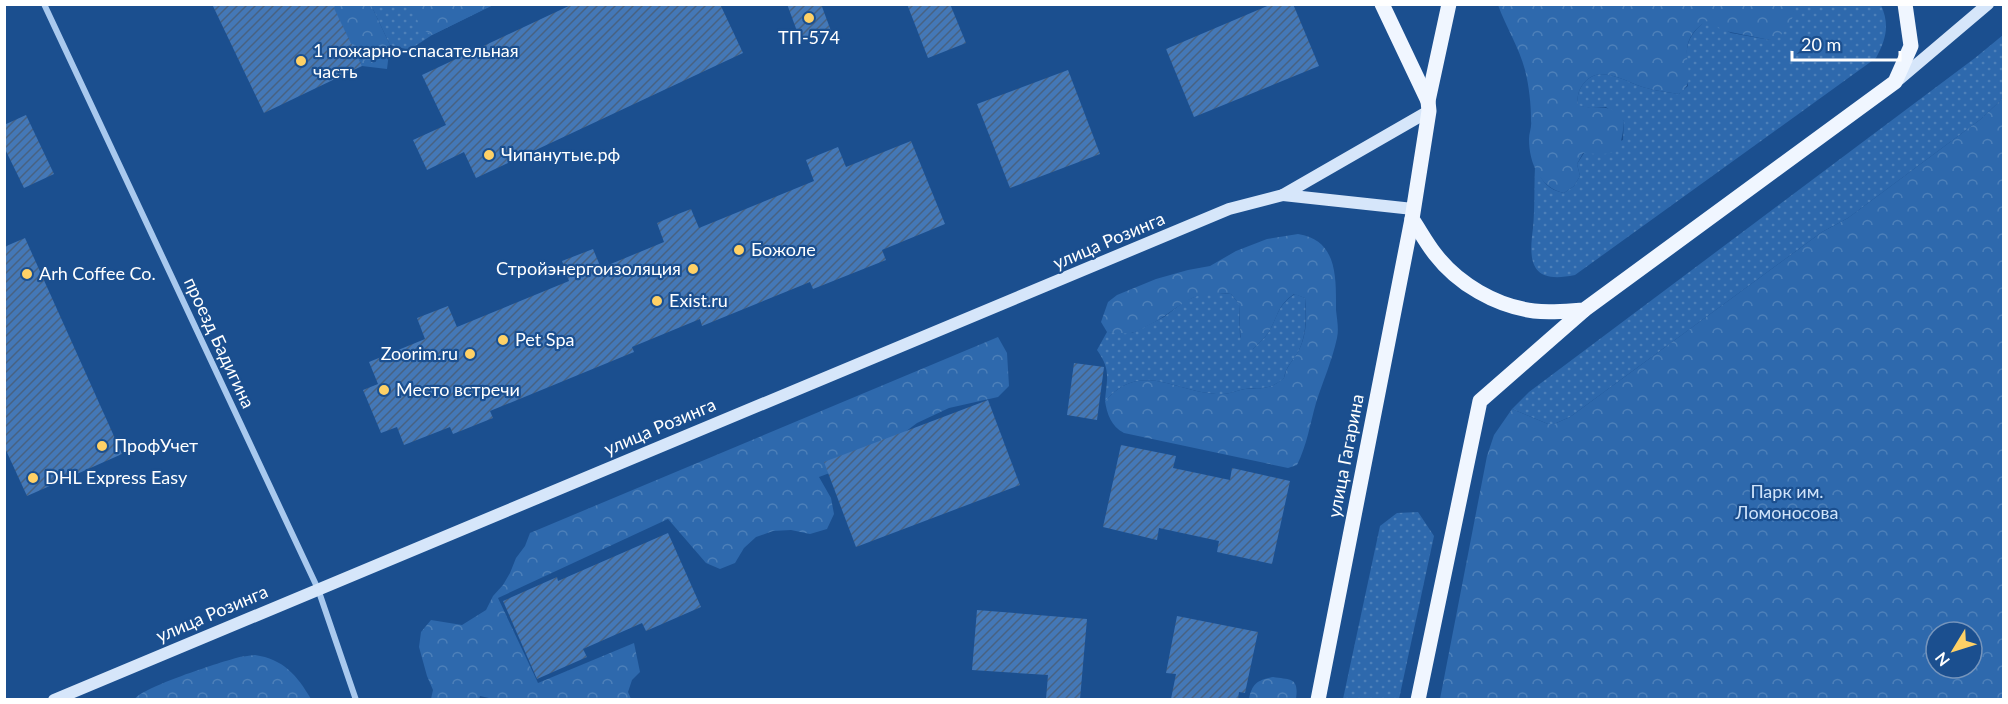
<svg xmlns="http://www.w3.org/2000/svg" width="2008" height="704" font-family="Lato,sans-serif">
<style>
.grass{fill:url(#grass-dots)}
.forest{fill:url(#forest-crowns);fill-rule:evenodd}
.building{fill:url(#building-hatch)}
.lines{fill:none;stroke-linecap:round;stroke-linejoin:round}
.street{stroke:#a9c9ee;stroke-width:6}
.secondary{stroke:#d6e6fa;stroke-width:12}
.primary{stroke:#f0f6ff;stroke-width:15}
.poi-dot{fill:#ffd166;stroke:#1b4f8f;stroke-width:2}
.labels{text-anchor:middle;stroke-width:4.5;stroke-linejoin:round;paint-order:stroke}
.poi-label{font-size:18px;fill:#fff;stroke:#1b4f8f;text-anchor:start}
.street-label{font-size:18px;fill:#fff;stroke:#1b4f8f}
.park-label{font-size:18px;fill:#cfe3fa;stroke:#1b4f8f}
</style>
<defs>
<pattern id="grass-dots" width="8" height="8" patternUnits="userSpaceOnUse" patternTransform="scale(1.5)"><rect width="8" height="8" fill="#2e69ad"/><path d="M2 2h.1M6 6h.1" fill="none" stroke="#4d80b9" stroke-width="1.8" stroke-linecap="round"/></pattern>
<pattern id="forest-crowns" width="20" height="18" patternUnits="userSpaceOnUse" patternTransform="scale(1.5)"><rect width="20" height="18" fill="#2e69ad"/><path d="M2 6a3 3 0 1 1 6 0M12 15a3 3 0 1 1 6 0" fill="none" stroke="#4d80b9"/></pattern>
<pattern id="building-hatch" width="6" height="6" patternUnits="userSpaceOnUse" patternTransform="scale(1.5)"><rect width="6" height="6" fill="#4478b7"/><path d="M-1 1l2-2M0 6l6-6M5 7l2-2" fill="none" stroke="#486282"/></pattern>
</defs>
<rect width="100%" height="100%" fill="#1b4f8f"/>
<!-- grass -->
<g class="grass">
<polygon points="371,5 493,5 432,35 409,50 390,45"/>
<path d="M1794,5H1881C1890,25 1886,39 1876,58L1575,275C1532,284 1528,264 1533,228C1535,208 1534,187 1535,167C1542,181 1548,190 1564,193L1574,186L1580,176L1577,164L1584,153L1623,140L1624,121L1606,107L1591,108L1578,106C1577,97 1578,90 1584,83C1600,63 1627,83 1646,88C1657,91 1668,92 1679,94L1688,86C1688,56 1679,41 1707,20L1731,33L1770,40L1794,11Z"/>
<polygon points="2003,35 2003,98 1981,119 1848,218 1822,232 1570,417 1554,424 1548,424 1512,409 1529,392 1975,58"/>
<path d="M1206,292L1231,294L1239,304L1240,337L1253,349C1259,343 1266,337 1270,330C1279,313 1278,305 1295,294L1305,298C1306,315 1307,334 1299,350C1294,361 1286,365 1284,378C1268,391 1264,387 1245,389C1238,390 1230,394 1223,394C1179,395 1142,358 1105,401C1107,377 1111,370 1097,350L1107,332L1132,333L1164,317L1185,301Z"/>
<polygon points="1418,512 1434,536 1399,699 1343,699 1380,526 1397,513"/>
</g>
<!-- forest -->
<g class="forest">
<polygon points="332,5 371,5 390,45 387,69 362,66"/>
<polygon points="412,5 412,4 493,5 432,35 420,28"/>
<path d="M1498,5H1795C1793,22 1787,35 1770,40L1725,31L1707,21C1666,46 1705,77 1679,94C1668,92 1657,91 1646,88C1627,83 1600,63 1584,83C1578,90 1577,97 1578,105C1597,112 1611,100 1624,121C1621,154 1617,156 1583,153L1577,164L1580,176L1574,186L1564,193C1540,188 1529,163 1529,139C1529,133 1532,127 1531,121C1531,104 1529,86 1525,70C1519,47 1506,27 1498,5Z"/>
<path d="M2003,98V699H1440L1487,456L1494,435L1512,409L1548,424H1554L1570,417L1822,232L1848,218L1981,119ZM1936,632H1972V668H1936Z"/>
<path d="M1298,234C1338,240 1336,278 1336,310C1337,320 1339,329 1337,338C1332,361 1323,381 1316,403C1310,424 1307,445 1297,465L1288,468L1124,433C1111,426 1107,414 1105,401C1142,358 1179,395 1223,394C1230,394 1238,390 1245,389C1263,387 1268,391 1284,378C1287,364 1293,362 1299,350C1307,334 1307,315 1305,298L1294,294C1277,306 1279,314 1270,330C1266,337 1259,343 1253,349H1241L1239,304L1231,294C1187,288 1180,311 1145,327C1141,329 1136,332 1131,333C1124,334 1115,333 1107,332L1101,322L1108,302L1117,295L1156,279L1188,270L1210,266L1236,251L1267,239Z"/>
<polygon points="998,337 1007,353 1009,386 998,397 949,408 917,423 872,457 819,477 831,498 834,514 827,529 810,534 791,530 773,531 756,537 744,548 735,563 720,569 706,563 668,519 498,598 538,683 634,643 640,672 632,680 628,692 631,699 498,700 480,696 479,699 431,699 433,690 427,676 419,647 421,632 431,620 462,625 486,610 493,596 503,585 510,573 516,558 525,546 530,533"/>
<path d="M255,655C283,659 297,675 311,699H135C143,687 218,663 236,658C242,656 249,656 255,655Z"/>
<path d="M1273,677C1291,680 1299,677 1296,699H1249C1252,684 1257,680 1273,677Z"/>
</g>
<!-- building -->
<g class="building">
<polygon points="212,4 332,4 362,66 264,113"/>
<polygon points="573,4 720,4 743,53 476,178 464,152 427,170 413,140 446,125 422,75"/>
<polygon points="787,4 821,4 831,31 801,42"/>
<polygon points="907,4 950,4 966,43 928,58"/>
<polygon points="1272,4 1293,4 1319,66 1194,117 1166,49"/>
<polygon points="1068,70 1100,154 1010,188 977,104"/>
<polygon points="26,115 54,174 24,188 4,147 4,125"/>
<polygon points="911,141 945,224 882,250 886,260 813,289 810,282 702,326 700,319 632,347 634,352 490,411 493,418 453,434 450,427 404,445 397,427 381,433 363,390 378,384 369,362 425,339 417,318 448,306 457,327 569,281 562,261 593,249 601,268 664,242 657,223 673,216 691,209 699,228 814,181 806,160 838,147 846,167"/>
<polygon points="25,238 122,454 27,496 4,446 4,247"/>
<polygon points="1074,363 1104,367 1097,420 1067,415"/>
<polygon points="988,400 1020,485 856,547 824,462"/>
<polygon points="1121,445 1176,456 1173,468 1230,480 1232,468 1290,481 1272,564 1217,552 1219,541 1159,528 1157,540 1103,527"/>
<polygon points="668,533 701,607 646,631 642,623 583,649 587,657 537,679 503,601 557,577 558,581"/>
<polygon points="977,610 1087,619 1080,699 1046,699 1048,675 972,670"/>
<polygon points="1177,616 1258,632 1245,693 1239,692 1238,699 1171,699 1176,674 1166,673"/>
</g>
<g class="lines">
<!-- street -->
<polyline class="street" points="44,4 318,589 356,700"/>
<!-- secondary -->
<g class="secondary">
<polyline points="1896,82 1988,4"/>
<polyline points="1283,195 1413,209"/>
<polyline points="54,700 1229,209 1283,195 1429,111"/>
</g>
<!-- primary -->
<g class="primary">
<polyline points="1382,4 1428,101"/>
<path d="M1449,4L1428,101L1429,111L1412,219C1420,231 1427,244 1435,254C1458,284 1496,306 1534,311C1551,313 1567,311 1584,310L1895,82L1911,46L1905,4"/>
<polyline points="1318,700 1412,219"/>
<polyline points="1418,700 1480,401 1584,310"/>
</g>
</g>
<!-- markers -->
<g class="poi-dot">
<circle cx="809" cy="18" r="6"/>
<circle cx="301" cy="61" r="6"/>
<circle cx="489" cy="155" r="6"/>
<circle cx="739" cy="250" r="6"/>
<circle cx="693" cy="269" r="6"/>
<circle cx="27" cy="274" r="6"/>
<circle cx="657" cy="301" r="6"/>
<circle cx="503" cy="340" r="6"/>
<circle cx="470" cy="354" r="6"/>
<circle cx="384" cy="390" r="6"/>
<circle cx="102" cy="446" r="6"/>
<circle cx="33" cy="478" r="6"/>
</g>
<g class="labels">
<!-- poi labels -->
<g class="poi-label">
<text x="809" y="44" text-anchor="middle">ТП-574</text>
<text x="313" y="57">1 пожарно-спасательная<tspan x="313" dy="21">часть</tspan></text>
<text x="501" y="161">Чипанутые.рф</text>
<text x="751" y="256">Божоле</text>
<text x="681" y="275" text-anchor="end">Стройэнергоизоляция</text>
<text x="39" y="280">Arh Coffee Co.</text>
<text x="669" y="307">Exist.ru</text>
<text x="515" y="346">Pet Spa</text>
<text x="458" y="360" text-anchor="end">Zoorim.ru</text>
<text x="396" y="396">Место встречи</text>
<text x="114" y="452">ПрофУчет</text>
<text x="45" y="484">DHL Express Easy</text>
</g>
<!-- street labels -->
<g class="street-label">
<text transform="translate(1109 241) rotate(-23)" y="6">улица Розинга</text>
<text transform="translate(219 343) rotate(65)" y="6">проезд Бадигина</text>
<text transform="translate(660 427) rotate(-23)" y="6">улица Розинга</text>
<text transform="translate(1346 456) rotate(-79)" y="6">улица Гагарина</text>
<text transform="translate(212 614) rotate(-23)" y="6">улица Розинга</text>
</g>
<!-- park labels -->
<g class="park-label">
<text x="1787" y="498">Парк им.<tspan x="1787" dy="21">Ломоносова</tspan></text>
</g>
</g>
<!-- border -->
<rect width="2008" height="704" fill="none" stroke="#ffffff" stroke-width="12"/>
<!-- north arrow -->
<g transform="translate(1954 650) rotate(232)"><circle r="28" fill="#1b4f8f" stroke="#7695bc" stroke-width="1.5"/>
<path d="M0-4.5L10 22L0 15L-10 22Z" fill="#ffd166"/>
<text y="-9" font-size="16" font-weight="bold" text-anchor="middle" fill="#ffffff">N</text>
</g>
<!-- scale -->
<path d="M1792 51v9h108v-9" fill="none" stroke="#ffffff" stroke-width="3"/>
<text x="1801" y="51" font-size="18" fill="#ffffff" stroke="#1b4f8f" stroke-width="4.5" paint-order="stroke">20 m</text>
</svg>
